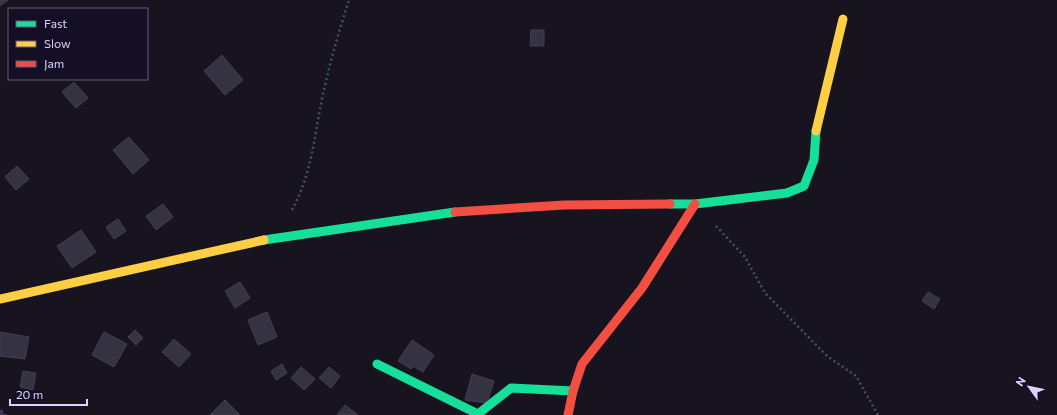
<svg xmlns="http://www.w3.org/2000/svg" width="1057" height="415" font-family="Commissioner,sans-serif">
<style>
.building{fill:#353241;stroke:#433e53}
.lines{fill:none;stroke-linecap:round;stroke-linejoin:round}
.path{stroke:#465160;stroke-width:2.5;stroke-dasharray:2 3;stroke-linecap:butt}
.fast{stroke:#16e098;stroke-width:9}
.slow{stroke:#ffcf43;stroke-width:9}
.jam{stroke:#f24e42;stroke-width:9}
</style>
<rect width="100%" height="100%" fill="#17141f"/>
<!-- building -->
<g class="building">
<polygon points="0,0 8,0 0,6"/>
<polygon points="531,30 544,30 544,46 530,46"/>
<polygon points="222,55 243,80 225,95 204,71"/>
<polygon points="74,82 88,98 76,108 62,92"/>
<polygon points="129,137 149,160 133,174 113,150"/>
<polygon points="17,166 29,179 16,190 5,177"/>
<polygon points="163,204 173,217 156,230 146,216"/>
<polygon points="118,219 126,231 114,239 106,227"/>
<polygon points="81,230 96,252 72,268 57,246"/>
<polygon points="240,282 250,298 235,308 225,291"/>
<polygon points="928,292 940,299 934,309 922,301"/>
<polygon points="267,312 277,337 258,345 248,320"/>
<polygon points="135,330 143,338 136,345 128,337"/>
<polygon points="0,332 29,337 25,359 0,356"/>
<polygon points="104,332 127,344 114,367 92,355"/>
<polygon points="174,339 191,354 179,367 162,352"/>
<polygon points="412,340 434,355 423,372 413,366 411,369 398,361"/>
<polygon points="282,364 287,373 276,380 271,371"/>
<polygon points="301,367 315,379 304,390 291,378"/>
<polygon points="329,367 340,376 331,388 319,378"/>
<polygon points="23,371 36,373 33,390 20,387"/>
<polygon points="472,374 494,381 487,403 465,400"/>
<polygon points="225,400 240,415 210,415"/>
<polygon points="345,405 358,415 337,415"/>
<polygon points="0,410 3,411 2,414 7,415 0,415"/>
</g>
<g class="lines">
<!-- path -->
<g class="path">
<path d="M292,210C315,168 315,122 327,77C333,51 341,25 349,0"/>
<polyline points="716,226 745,257 765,293 827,356 856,376 878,415"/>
</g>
<!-- fast -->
<g class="fast">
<polyline points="670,204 695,204 787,193 804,186 814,160 816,131"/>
<polyline points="264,240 455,212"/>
<polyline points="377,364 478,414 511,388 573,391"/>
</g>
<!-- slow -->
<g class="slow">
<polyline points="816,131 843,19"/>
<polyline points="0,299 264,240"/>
</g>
<!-- jam -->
<g class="jam">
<polyline points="455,212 564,205 670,204"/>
<polyline points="568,415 573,391 582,364 642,288 695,204"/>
</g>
</g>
<!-- legend -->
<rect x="8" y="8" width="140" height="72" fill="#140f24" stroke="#635d7b"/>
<rect x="16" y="21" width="20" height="6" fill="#16e098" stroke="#635d7b"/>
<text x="44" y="28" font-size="12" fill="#dad3fe">Fast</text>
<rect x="16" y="41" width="20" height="6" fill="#ffcf43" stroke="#635d7b"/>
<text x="44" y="48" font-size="12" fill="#dad3fe">Slow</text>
<rect x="16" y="61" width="20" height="6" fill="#f24e42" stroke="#635d7b"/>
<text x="44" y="68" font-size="12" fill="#dad3fe">Jam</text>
<!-- north arrow -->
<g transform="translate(1029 387) rotate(303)" stroke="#140f24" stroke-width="3" paint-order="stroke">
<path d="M0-3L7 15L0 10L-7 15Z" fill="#dad3fe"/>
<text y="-6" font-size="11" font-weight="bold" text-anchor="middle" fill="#dad3fe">N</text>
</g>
<!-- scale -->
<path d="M10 399v6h77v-6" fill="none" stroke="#dad3fe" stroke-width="2"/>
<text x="16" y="399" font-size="12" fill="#dad3fe" stroke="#140f24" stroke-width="3" paint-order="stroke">20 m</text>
</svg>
